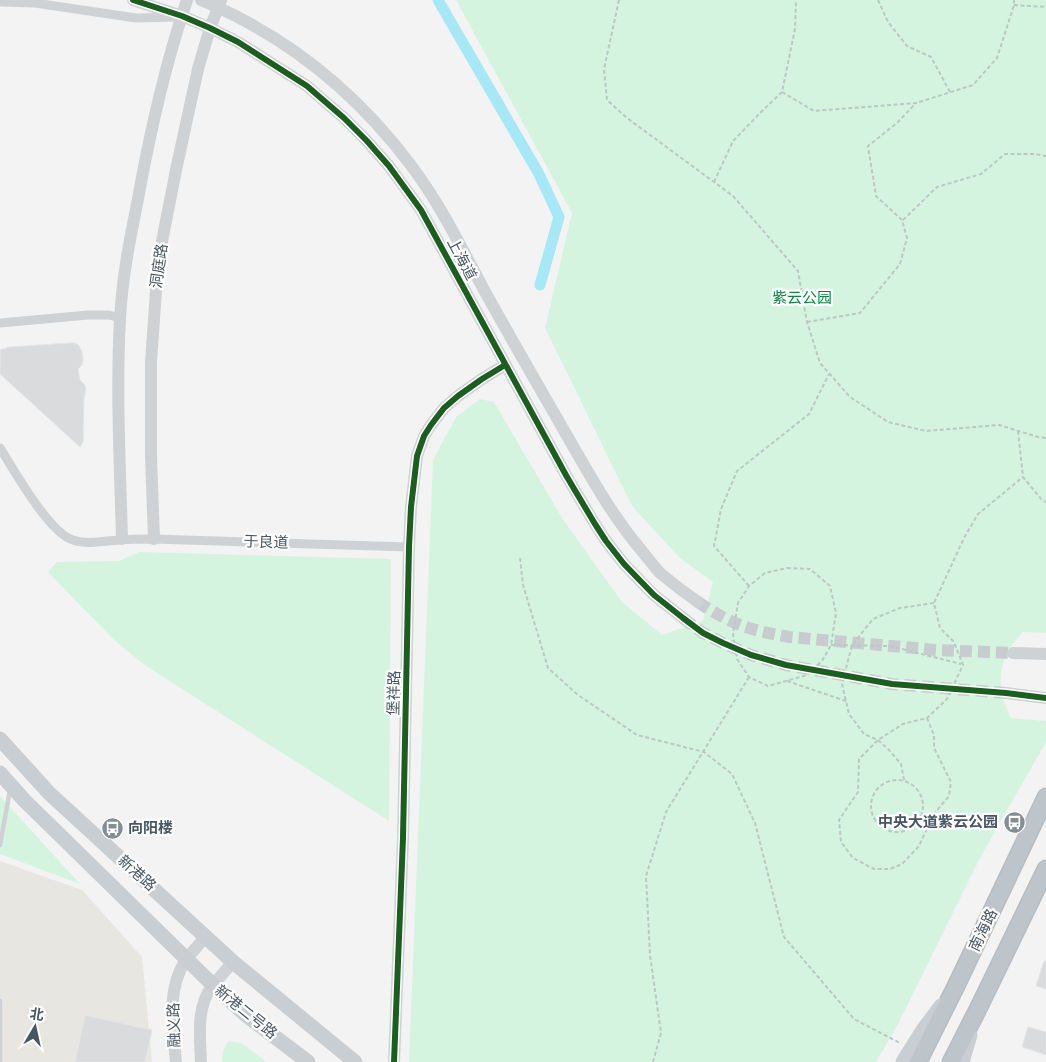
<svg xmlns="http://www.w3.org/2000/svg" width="1046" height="1062" font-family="'PT Sans Narrow','Noto Sans SC',sans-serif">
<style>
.commercial{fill:#e7e6e1}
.green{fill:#d5f4e0}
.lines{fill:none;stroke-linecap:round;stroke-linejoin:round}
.canal{stroke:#a6e8f6;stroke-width:11}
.building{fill:#dadbdd;stroke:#e4e5e6}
.secondary-tunnel{stroke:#c8cccf;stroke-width:12;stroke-dasharray:12 6;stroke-linecap:butt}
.highway-casing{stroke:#b6bdc3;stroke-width:19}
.path{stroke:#bbc8c3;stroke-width:2;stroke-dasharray:4 2.5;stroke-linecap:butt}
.lane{stroke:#ced2d4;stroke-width:4.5}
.street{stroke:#ced2d4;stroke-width:9}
.secondary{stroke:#ced2d5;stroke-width:12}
.primary{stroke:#c9ced2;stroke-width:15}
.highway{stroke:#bec5ca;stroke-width:16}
.cycleway-casing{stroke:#fff;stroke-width:9}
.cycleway{stroke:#1b5e20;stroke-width:6}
.labels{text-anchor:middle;stroke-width:4.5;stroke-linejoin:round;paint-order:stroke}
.street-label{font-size:15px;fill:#475662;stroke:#fff}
.park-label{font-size:15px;fill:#0c8242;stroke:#fff}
.poi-label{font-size:15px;font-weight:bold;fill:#475662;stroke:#fff;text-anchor:end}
</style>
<rect width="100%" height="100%" fill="#f3f3f3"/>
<!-- commercial -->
<polygon class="commercial" points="0,861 82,890 142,957 152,1062 0,1062"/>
<!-- green -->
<g class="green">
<path d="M456,0H1046V633L1023,632C1019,637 1014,642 1011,647C996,669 999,695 1011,718L1046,721V742L981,856L898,1024L876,1062H409L433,460L456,417L480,399L494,402L562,518L622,602L662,635L703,621L713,582L680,558L632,506L545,328L572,213Z"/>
<polygon points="139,552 391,559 389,821 146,666 114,640 48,572 57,562 119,561"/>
<polygon points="0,796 80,884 0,854"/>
<polygon points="229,1041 241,1043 267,1062 222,1062 223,1050"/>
</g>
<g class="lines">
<!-- canal -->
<polyline class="canal" points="438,0 539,174 559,217 540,285"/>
</g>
<!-- building -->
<g class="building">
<polygon points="70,343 75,343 79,346 82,352 83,360 82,365 78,369 80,380 84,384 86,389 84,398 83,442 80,447 0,374 0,350 9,347"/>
<polygon points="1044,961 1046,961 1046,989 1036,986"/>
<polygon points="85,1015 152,1030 145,1062 75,1062"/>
<polygon points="1028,1027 1046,1032 1046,1055 1022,1047"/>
</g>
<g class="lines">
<!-- secondary-tunnel -->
<g class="secondary-tunnel">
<path d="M698,602C711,611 725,619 740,625C756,631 773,634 789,637L937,650L1013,653"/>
<polyline points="683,618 703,633 723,643 751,655 786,665 892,684 1006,693"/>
</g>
<defs>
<g id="highway">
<polyline points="918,1062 956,986 1046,797"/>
<polyline points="951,1062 978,1009 1046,869"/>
</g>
</defs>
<!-- highway casing -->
<use href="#highway" class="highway-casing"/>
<!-- path -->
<g class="path">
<polyline points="619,0 604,69 607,100 627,118 733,196 798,271 807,322 820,363 850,397 888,422 926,431 999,425 1038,437 1046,438"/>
<polyline points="878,0 888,22 907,46 931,57 950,92"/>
<polyline points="1014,5 1046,7"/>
<polyline points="782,92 814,111 916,103 973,85 997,58 1014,5 1014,0"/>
<polyline points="714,182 733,141 763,110 782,92 795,29 796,0"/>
<polyline points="903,220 937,187 981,174 1005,154 1035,154 1046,156"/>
<polyline points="807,322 860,313 900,264 907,238 902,220 876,196 868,146 897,123 916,103"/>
<polyline points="1018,431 1023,477 1042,500 1046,502"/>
<polyline points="520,558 523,585 548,668 578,695 637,735 704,752 732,774 755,823 784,937 854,1019 900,1043"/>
<polygon points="787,568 810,569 830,586 836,613 831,645 822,661 807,675 768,686 749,677 737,659 733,634 738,603 749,586 765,573"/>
<polyline points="749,586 714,546 721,509 737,471 809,414 829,374"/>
<polyline points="831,645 890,646 961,664"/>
<polyline points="787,681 846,701"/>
<polyline points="927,718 934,735 934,748 951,782 949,796 933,815 919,846 902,864 890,869 874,869 853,858 841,842 839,820 858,792 859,759 878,740 903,724 927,718 947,699 963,665 954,642 940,628 934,603 964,538 978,514 1023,477"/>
<circle cx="897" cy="806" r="26"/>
<polyline points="904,780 901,764 889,750 878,740 864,734 849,714 842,684 852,645 873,619 900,608 934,603"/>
<polyline points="653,1062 661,1033 650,955 646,876 666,812 749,677"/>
</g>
<!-- lane -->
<g class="lane">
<polyline points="0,845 10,790"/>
<polyline points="0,1001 0,1062"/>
</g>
<!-- street -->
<g class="street">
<polyline points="0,2 35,3 136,18 176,17"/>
<polyline points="0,323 88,315 109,315 120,318"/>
<path d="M0,448C14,470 49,533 73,540C87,545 104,541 119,540C131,539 142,539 154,539L409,547"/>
</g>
<!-- secondary -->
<g class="secondary">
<polyline points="133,0 182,16 210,28 238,42 307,86 344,118 367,141 389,166 421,210 567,477 595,524 606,541 624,564 654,595 683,618"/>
<path d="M201,0C285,35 355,91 410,164C439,202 460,245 483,288C510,337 538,385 566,434C589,474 612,516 642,551C648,559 654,566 660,573C672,583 685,593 698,602"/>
<path d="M122,539C120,466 116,392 120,319C122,279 130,238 138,199C150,132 165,65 187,0"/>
<polyline points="154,539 151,457 151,362 158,262 176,170 198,69 210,28 221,0"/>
<polyline points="1013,653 1046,654"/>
<polyline points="1006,693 1046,698"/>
<path d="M176,1062C173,1028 166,992 185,961C191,953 199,945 205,937"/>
<path d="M201,1062C200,1036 196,1008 212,986C219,978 226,970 233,962"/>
<polyline points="394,1062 403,838 409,547 411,507 417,456 424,436 431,425 444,408 458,396 482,379 505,365"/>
</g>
<!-- primary -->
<g class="primary">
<polyline points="0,739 49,793 233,962 355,1062"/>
<polyline points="0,773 24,800 213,985 246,1015 308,1062"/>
<polyline points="903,1062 923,1030 941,1006"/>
<polyline points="962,1062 970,1035"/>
</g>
<!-- highway -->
<use href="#highway" class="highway"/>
<defs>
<g id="cycleway">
<polyline points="133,0 182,16 210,28 238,42 307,86 344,118 367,141 389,166 421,210 567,477 595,524 606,541 624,564 654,595 683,618 703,633 723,643 751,655 786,665 892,684 1006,693 1046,698"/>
<polyline points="394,1062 403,838 409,547 411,507 417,456 424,436 431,425 444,408 458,396 482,379 505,365"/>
</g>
</defs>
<!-- cycleway casing -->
<use href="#cycleway" class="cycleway-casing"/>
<!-- cycleway -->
<use href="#cycleway" class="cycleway"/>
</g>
<!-- icons -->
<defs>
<symbol id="bus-disc" viewBox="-11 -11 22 22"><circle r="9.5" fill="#838d95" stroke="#fff"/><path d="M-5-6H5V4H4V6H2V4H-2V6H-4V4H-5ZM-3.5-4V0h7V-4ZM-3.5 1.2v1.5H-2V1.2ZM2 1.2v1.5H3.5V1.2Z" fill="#fff"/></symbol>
</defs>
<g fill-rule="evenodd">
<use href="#bus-disc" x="1002" y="810" width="25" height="25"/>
<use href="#bus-disc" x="100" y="816" width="25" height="25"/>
</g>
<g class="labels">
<!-- street labels -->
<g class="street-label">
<text transform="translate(462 259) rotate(62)" y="5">上海道</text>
<text transform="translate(159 266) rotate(-82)" y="5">洞庭路</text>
<text transform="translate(266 542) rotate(2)" y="5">于良道</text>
<text transform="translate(394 693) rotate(-89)" y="5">堡祥路</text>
<text transform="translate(137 873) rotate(42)" y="5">新港路</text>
<text transform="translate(983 930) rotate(-64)" y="5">南海路</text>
<text transform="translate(246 1012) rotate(39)" y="5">新港二号路</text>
<text transform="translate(174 1025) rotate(-91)" y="5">融义路</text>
</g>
<!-- park labels -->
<g class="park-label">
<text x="802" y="303">紫云公园</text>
</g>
<!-- poi labels -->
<g class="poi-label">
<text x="998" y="827">中央大道紫云公园</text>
<text x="128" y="833" text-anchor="start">向阳楼</text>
</g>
</g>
<!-- north arrow -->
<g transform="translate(35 1027) rotate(9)" stroke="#ffffff" stroke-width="4" paint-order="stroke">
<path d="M0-4L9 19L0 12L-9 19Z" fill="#475662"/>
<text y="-8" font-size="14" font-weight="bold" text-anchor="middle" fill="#475662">北</text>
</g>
</svg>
